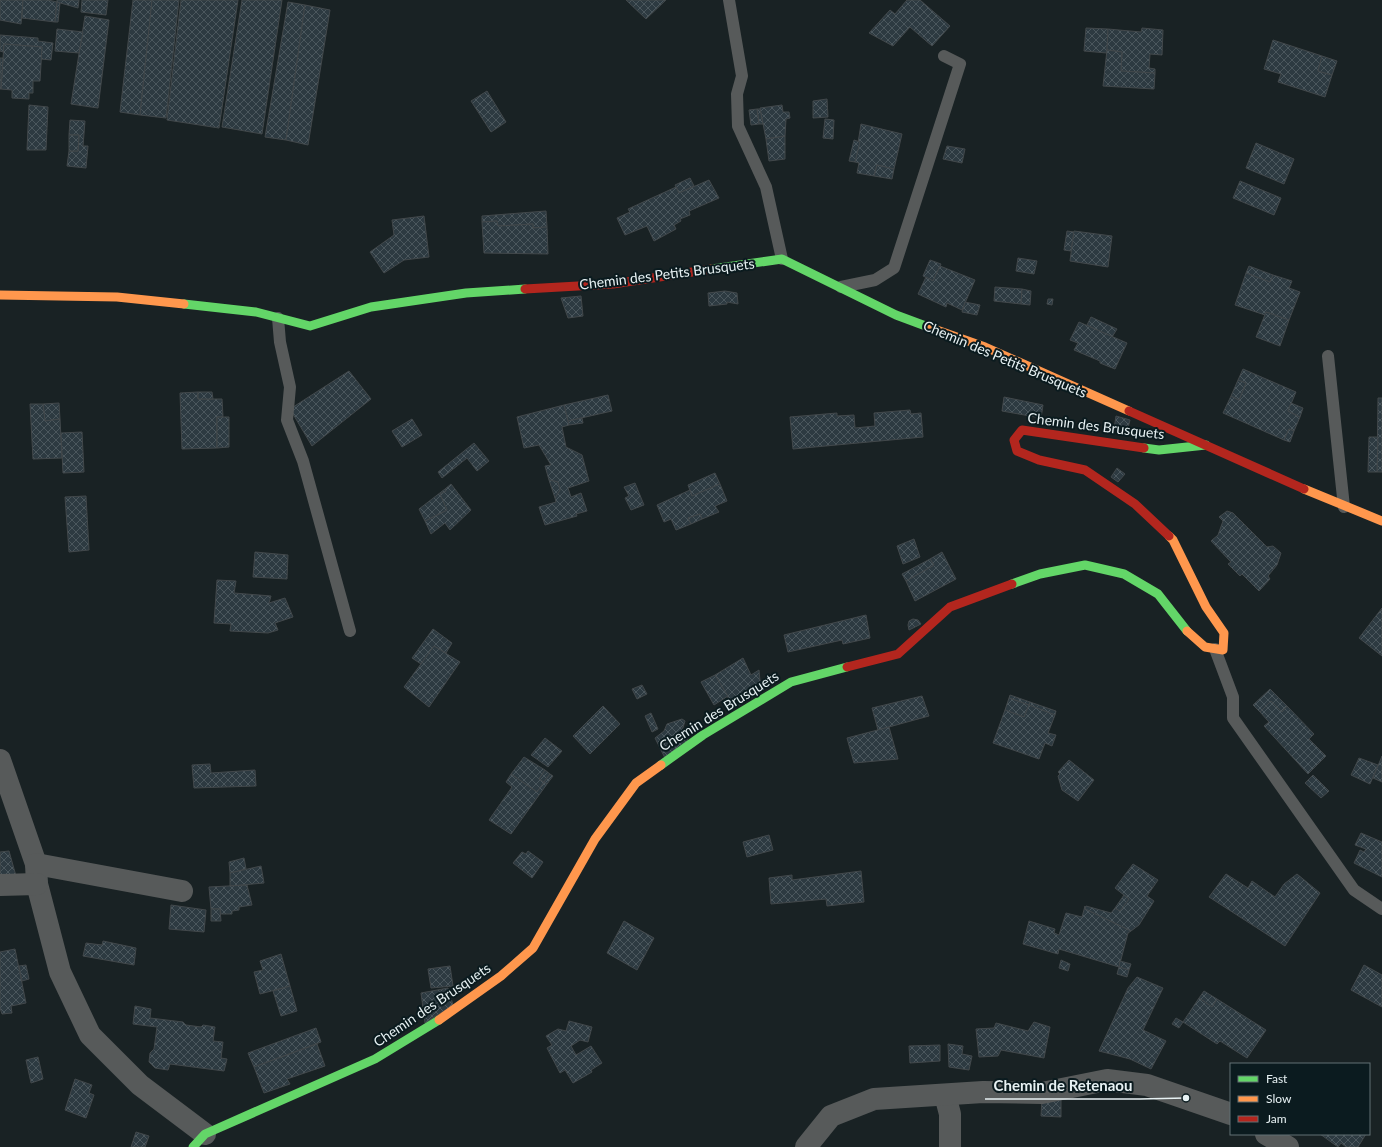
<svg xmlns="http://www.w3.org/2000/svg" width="1382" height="1147" font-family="Lato,sans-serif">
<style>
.building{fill:url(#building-cross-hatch);stroke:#42484b}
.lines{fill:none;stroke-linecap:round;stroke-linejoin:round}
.lane{stroke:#575a5a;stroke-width:12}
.street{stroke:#575a5a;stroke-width:22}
.fast{stroke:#63d668;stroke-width:9}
.slow{stroke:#ff974d;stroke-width:9}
.jam{stroke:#b3261e;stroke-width:9}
.labels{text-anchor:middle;stroke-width:4;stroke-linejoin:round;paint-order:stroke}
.street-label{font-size:14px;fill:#e7f1f3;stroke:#0b1b1f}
.leader{fill:none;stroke:#e7f1f3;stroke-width:1.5}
.callout-dot{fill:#e7f1f3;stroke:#0b1b1f;stroke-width:1.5}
.callout-label{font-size:15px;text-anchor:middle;font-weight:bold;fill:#e7f1f3;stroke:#0b1b1f;stroke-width:4;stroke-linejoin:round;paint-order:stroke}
</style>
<defs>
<pattern id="building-cross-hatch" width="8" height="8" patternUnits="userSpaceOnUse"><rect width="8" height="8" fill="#2d3a41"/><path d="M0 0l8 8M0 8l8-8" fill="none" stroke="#4b575d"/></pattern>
</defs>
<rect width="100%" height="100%" fill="#192224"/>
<!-- building -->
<g class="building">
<polygon points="0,0 23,0 21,24 0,20"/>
<polygon points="23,0 48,0 57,2 55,22 22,18"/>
<polygon points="57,0 79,0 78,8 57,2"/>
<polygon points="82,0 108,0 106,15 81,12"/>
<polygon points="133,0 152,0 140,115 120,112"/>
<polygon points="152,0 179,0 166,118 140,115"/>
<polygon points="181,0 238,0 219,128 167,120"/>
<polygon points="242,0 282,0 262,134 222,127"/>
<polygon points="626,0 666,0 646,19"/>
<polygon points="907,0 920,0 950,26 932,46 910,27 893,46 869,33 890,10 895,14"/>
<polygon points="57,2 60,3 58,22 55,22"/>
<polygon points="288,2 305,5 286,140 265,137"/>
<polygon points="305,5 330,10 308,145 286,140"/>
<polygon points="85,16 109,20 98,108 71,104"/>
<polygon points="1086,28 1108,29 1107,53 1084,51"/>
<polygon points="1142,28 1163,30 1162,55 1150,54 1149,68 1155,69 1155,73 1121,71 1122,52 1107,50 1108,29 1141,32"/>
<polygon points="57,29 83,32 79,53 55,51"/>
<polygon points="0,35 38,38 38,41 53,43 51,60 41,59 42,47 4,44 3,52 0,51"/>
<polygon points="1273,40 1322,56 1318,71 1332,75 1325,97 1278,82 1281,74 1264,69"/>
<polygon points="4,44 42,47 40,81 33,81 33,93 29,93 29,99 12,98 12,90 1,89"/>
<polygon points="1107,50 1122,52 1121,71 1155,73 1154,89 1103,86"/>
<polygon points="1322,56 1337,61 1332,75 1318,71"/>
<polygon points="0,58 3,58 1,89 0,89"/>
<polygon points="487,91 506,122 491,132 471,101"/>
<polygon points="827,99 828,117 813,118 813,101"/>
<polygon points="29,105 48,107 46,150 27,150"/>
<polygon points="782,105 783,112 789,112 790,118 786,119 785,136 766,139 760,108"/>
<polygon points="757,109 760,109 763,124 759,124"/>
<polygon points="757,109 759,124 751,125 749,110"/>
<polygon points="825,119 834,120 833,139 823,138"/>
<polygon points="70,120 85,121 83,146 88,146 86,168 67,166 69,151 78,151 79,135 69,135"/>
<polygon points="861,124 902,134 894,169 877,165 874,176 857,173 859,163 855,162"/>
<polygon points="69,135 79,135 78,151 69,151"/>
<polygon points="785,136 785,159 769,161 766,139"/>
<polygon points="854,140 860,142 855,162 849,161"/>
<polygon points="1256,143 1294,159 1284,184 1246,168"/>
<polygon points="947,146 965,149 962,163 943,159"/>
<polygon points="877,165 894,169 892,179 874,176"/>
<polygon points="690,178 694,186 679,193 675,185"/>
<polygon points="709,180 719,198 689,211 690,215 680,219 681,221 674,225 676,229 654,241 647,226 625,235 617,218 630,212 628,209 676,187 679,193"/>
<polygon points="1240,181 1281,198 1274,215 1233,198"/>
<polygon points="546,211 547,227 533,228 533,224 498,226 497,221 482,222 482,216"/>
<polygon points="424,216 429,257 404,260 384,273 370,252 394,235 392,220"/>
<polygon points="497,221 498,226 533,224 533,228 547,227 548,254 484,253 482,222"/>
<polygon points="1067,231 1074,232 1071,251 1064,250"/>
<polygon points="1074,231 1112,236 1108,267 1070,261"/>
<polygon points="1018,258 1037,261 1034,274 1016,271"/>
<polygon points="930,260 941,264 933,281 923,276"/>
<polygon points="940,266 975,280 962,310 947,303 946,307 918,294 926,277 933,281"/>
<polygon points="1249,266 1273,275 1270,282 1246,273"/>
<polygon points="1246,273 1270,282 1273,275 1292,281 1289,288 1300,292 1289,320 1266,312 1265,315 1235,305"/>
<polygon points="995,287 1022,289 1021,304 994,301"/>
<polygon points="1022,289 1031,291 1030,305 1021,304"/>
<polygon points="725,291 737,293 738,304 727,302 727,304 709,306 708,293"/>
<polygon points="581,296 583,316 568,318 561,298"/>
<polygon points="1048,299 1053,299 1052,305 1047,304"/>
<polygon points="965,302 980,305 977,315 962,312"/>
<polygon points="1266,312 1289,320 1280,346 1256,337"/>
<polygon points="1091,317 1117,329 1112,337 1087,325"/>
<polygon points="1079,322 1127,343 1115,369 1100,363 1100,361 1074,350 1078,343 1070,340"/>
<polygon points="1243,369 1296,392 1288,411 1300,417 1294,431 1289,429 1284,440 1223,413 1231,396 1239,400 1246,383 1238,380"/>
<polygon points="349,371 371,399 312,446 290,409"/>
<polygon points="1238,380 1246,383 1239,400 1231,396"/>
<polygon points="198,392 198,399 222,399 223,417 217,417 217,448 182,449 180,393"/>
<polygon points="198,392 212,392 213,399 198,399"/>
<polygon points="608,395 612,411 568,421 564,405"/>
<polygon points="1004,397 1043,405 1041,418 1002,411"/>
<polygon points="1378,398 1382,398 1382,472 1377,472"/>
<polygon points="59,403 60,419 45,421 43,404"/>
<polygon points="1291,403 1303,408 1300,417 1288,411"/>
<polygon points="30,404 43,404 45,421 60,419 62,458 33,459"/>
<polygon points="564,405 569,425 562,427 566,447 582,455 589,481 568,488 571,497 581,493 587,511 576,514 577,516 545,525 539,507 556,502 555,498 560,490 558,482 549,480 545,466 551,465 539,445 524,448 517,417"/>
<polygon points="910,410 911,414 921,413 923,437 793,449 790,417 837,413 837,416 854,415 855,428 875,426 874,413"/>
<polygon points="1116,416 1130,420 1127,432 1114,429"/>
<polygon points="217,417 229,417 229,447 217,448"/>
<polygon points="582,418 583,423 569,425 568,421"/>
<polygon points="412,419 422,435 402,447 392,431"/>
<polygon points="1289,429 1294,431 1290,442 1284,440"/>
<polygon points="82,432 84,472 63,473 61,433"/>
<polygon points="1369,437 1378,437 1377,472 1368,472"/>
<polygon points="474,443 489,461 477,471 467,458 442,478 438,472"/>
<polygon points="1117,468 1125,474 1118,482 1111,477"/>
<polygon points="715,473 720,484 692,496 688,485"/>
<polygon points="549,480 558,482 560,490 555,498"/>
<polygon points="635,483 644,505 631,510 625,498 629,496 624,487"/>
<polygon points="451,484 471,510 450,530 445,523 431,534 425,521 447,510 440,494 446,491 445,489"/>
<polygon points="720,484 727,501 715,506 719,512 702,519 700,514 688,518 691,524 676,530 671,519 664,522 657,505 690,490 692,496"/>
<polygon points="445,489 446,491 440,494 447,510 425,521 419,509"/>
<polygon points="86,496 89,550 69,552 65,497"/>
<polygon points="1227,511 1233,513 1267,547 1273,546 1281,553 1277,565 1268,576 1270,579 1259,591 1242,574 1240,576 1228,564 1231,562 1211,541 1218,535 1223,521 1219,517"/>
<polygon points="700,514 702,519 691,524 688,518"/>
<polygon points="914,539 920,557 903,564 897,546"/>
<polygon points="255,552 288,555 287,579 253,577"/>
<polygon points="942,552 956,579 915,601 906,581 934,565 930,559"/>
<polygon points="930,559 934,565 906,581 902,574"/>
<polygon points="217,580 236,581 234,593 271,596 269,603 285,598 293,617 275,623 278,630 268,633 230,631 231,624 214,623"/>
<polygon points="1382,608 1382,656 1359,638"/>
<polygon points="866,615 870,638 843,644 842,640 788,652 784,635"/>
<polygon points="913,619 918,620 921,624 909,630 908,625 909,621"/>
<polygon points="433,629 452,643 446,653 434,646 421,664 412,658"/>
<polygon points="434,646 460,662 429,707 404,687"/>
<polygon points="743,658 751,675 759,670 761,692 734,708 715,675"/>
<polygon points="715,675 728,696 714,705 701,682"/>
<polygon points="642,685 647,694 637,699 632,689"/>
<polygon points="1270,689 1287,706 1282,712 1271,701 1260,712 1253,705"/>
<polygon points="1010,695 1030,702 1029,705 1009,698"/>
<polygon points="922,696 929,716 878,730 872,708"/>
<polygon points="1009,698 1029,705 1024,717 1005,710"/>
<polygon points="1271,701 1282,712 1287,706 1314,734 1309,739 1326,756 1308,774 1264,726 1269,722 1260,712"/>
<polygon points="1030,702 1056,711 1055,715 1029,705"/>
<polygon points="1029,705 1055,715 1048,733 1056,735 1052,746 1045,743 1039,759 993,743 1005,710 1024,717"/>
<polygon points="603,706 620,724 590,754 573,736"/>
<polygon points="651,713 658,729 652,732 645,716"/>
<polygon points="682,719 685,721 681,734 689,741 665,758 655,738 664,731 667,724"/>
<polygon points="889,727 898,759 854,763 847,738"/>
<polygon points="545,738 562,751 548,767 531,755"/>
<polygon points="1382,756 1382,782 1373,778"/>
<polygon points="524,757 545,770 539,779 544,782 537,792 511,774"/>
<polygon points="1359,758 1378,765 1370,784 1351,775"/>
<polygon points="1069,760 1094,780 1078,801 1062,790 1058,776 1060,774 1058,772"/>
<polygon points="210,764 211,773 255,770 256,786 194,788 192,765"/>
<polygon points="545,770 550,774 544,782 539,779"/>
<polygon points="511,774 537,792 544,782 547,784 511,834 489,820 512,787 506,782"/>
<polygon points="550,774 553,776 547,784 544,782"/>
<polygon points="1313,775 1329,791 1321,798 1305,783"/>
<polygon points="1361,833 1382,842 1382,877 1354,863 1360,850 1364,852 1366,849 1355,845"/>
<polygon points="769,835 773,850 747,857 743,842"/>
<polygon points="9,851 16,876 0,879 0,852"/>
<polygon points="528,851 543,862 532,878 513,863 522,852 526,854"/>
<polygon points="244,858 246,869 230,873 229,862"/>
<polygon points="1133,864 1158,880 1147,896 1154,901 1139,925 1131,931 1085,909 1086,906 1111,913 1115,908 1120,911 1129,899 1115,888"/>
<polygon points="261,866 264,883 230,886 230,873"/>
<polygon points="861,871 864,902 827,906 826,899 771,904 769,878 792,875 792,880"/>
<polygon points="1226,874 1248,888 1252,881 1275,897 1284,884 1297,874 1320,893 1285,946 1209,897"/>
<polygon points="247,885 252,905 239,907 239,910 232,911 232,914 221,914 220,909 211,909 209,887"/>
<polygon points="1124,895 1129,899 1120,911 1115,908"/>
<polygon points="171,905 206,910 204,932 169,929"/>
<polygon points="1085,906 1085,909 1131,931 1128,933 1119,967 1059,949 1058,954 1023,944 1029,921 1055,929 1054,933 1059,935 1066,913 1082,917"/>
<polygon points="211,909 220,909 221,921 211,921"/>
<polygon points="624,921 654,938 637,970 607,953"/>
<polygon points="103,941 136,948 134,965 83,956 86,943 102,945"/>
<polygon points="15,949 26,1003 11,1006 12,1013 2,1014 0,1008 0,952"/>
<polygon points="281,954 290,986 260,994 254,972 263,970 260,961"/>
<polygon points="1061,960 1070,964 1068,971 1059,968"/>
<polygon points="1120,961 1131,964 1129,970 1119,967"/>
<polygon points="26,965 29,979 22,981 19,966"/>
<polygon points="1364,965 1382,975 1382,1007 1351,990"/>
<polygon points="450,966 453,986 431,988 428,969"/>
<polygon points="1119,967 1129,970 1127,977 1117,974"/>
<polygon points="1137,977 1163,988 1143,1030 1166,1041 1151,1069 1130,1059 1099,1051 1128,988"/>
<polygon points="290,986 297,1011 281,1016 273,991"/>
<polygon points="448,988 453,1005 425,1023 421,993"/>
<polygon points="1204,991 1217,999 1212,1007 1199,998"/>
<polygon points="1199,998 1212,1007 1217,999 1266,1030 1247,1058 1220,1041 1217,1044 1183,1022"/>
<polygon points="135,1006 151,1009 150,1018 183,1022 186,1025 201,1027 203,1025 215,1027 213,1041 223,1042 221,1058 227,1059 224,1071 170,1064 168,1070 155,1068 149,1062 150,1053 154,1049 157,1027 133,1024"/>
<polygon points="1176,1018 1183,1022 1179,1028 1172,1024"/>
<polygon points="569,1021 592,1027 588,1042 580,1040 571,1046 576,1055 591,1046 602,1063 591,1070 592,1072 573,1083 565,1070 560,1073 547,1048 552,1045 546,1036 558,1029 566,1031"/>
<polygon points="1034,1022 1050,1027 1044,1058 1001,1050 998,1056 979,1057 976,1029 994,1028 996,1023 1028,1031"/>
<polygon points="316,1028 321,1042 254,1067 248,1053"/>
<polygon points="317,1044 325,1066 287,1079 290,1084 264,1093 254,1067"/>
<polygon points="948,1044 963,1046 962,1054 972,1056 969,1070 949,1067"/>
<polygon points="940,1045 940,1061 910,1063 909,1046"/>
<polygon points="38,1057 43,1079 31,1083 26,1060"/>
<polygon points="75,1079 92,1085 89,1093 94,1095 86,1118 65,1110"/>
<polygon points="1042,1099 1061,1100 1061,1117 1041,1116"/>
<polygon points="136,1132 149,1136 145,1147 131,1147"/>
<polygon points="1320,1134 1366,1134 1358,1147 1346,1147 1341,1143 1338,1147"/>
</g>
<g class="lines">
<!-- lane -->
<g class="lane">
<polyline points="729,0 742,76 737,94 738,126 766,187 782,259"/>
<polyline points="841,287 875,280 894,268 960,64 944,56"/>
<polyline points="278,318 280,342 290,387 287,420 303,461 350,631"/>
<polyline points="1328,356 1344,507"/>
<polyline points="1215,649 1233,697 1233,718 1354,890 1382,909"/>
</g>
<!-- street -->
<g class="street">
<polyline points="0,760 36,864 37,884 60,972 90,1035 140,1085 205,1134"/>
<polyline points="36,864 182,891"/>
<polyline points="0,885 37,884"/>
<polyline points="945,1095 950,1114 950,1147"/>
<polyline points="1266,1134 1288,1147"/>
<polyline points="806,1147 831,1116 874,1099 983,1092 1042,1093 1107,1080 1147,1085 1231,1114"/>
</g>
<!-- fast -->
<g class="fast">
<polyline points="712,269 782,259 896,315 931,328"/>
<polyline points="184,304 256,312 310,326 371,307 466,293 525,289"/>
<polyline points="1144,448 1159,450 1206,445"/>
<polyline points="1012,584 1040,574 1085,565 1124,574 1158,594 1187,631"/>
<polyline points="661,765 703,735 791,682 847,667"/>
<polyline points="193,1147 205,1134 375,1059 439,1020"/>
</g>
<!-- slow -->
<g class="slow">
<polyline points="0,295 117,297 184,304"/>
<polyline points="931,328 985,347 1129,411"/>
<polyline points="1304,489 1382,521"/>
<polyline points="1169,536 1173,540 1206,607 1224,633 1223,650 1205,647 1187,631"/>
<polyline points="439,1020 501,976 533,948 595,839 636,783 661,765"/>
</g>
<!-- jam -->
<g class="jam">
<polyline points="525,289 613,284 712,269"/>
<polyline points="1129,411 1304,489"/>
<polyline points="1144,448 1022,430 1014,440 1017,451 1039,460 1085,470 1135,504 1169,536"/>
<polyline points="847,667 898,654 950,607 1012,584"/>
</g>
</g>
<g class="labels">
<!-- street labels -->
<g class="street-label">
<text transform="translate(667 274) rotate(-7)" y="5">Chemin des Petits Brusquets</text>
<text transform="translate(1005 359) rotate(23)" y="5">Chemin des Petits Brusquets</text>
<text transform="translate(1096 426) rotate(7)" y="5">Chemin des Brusquets</text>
<text transform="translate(719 711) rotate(-32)" y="5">Chemin des Brusquets</text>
<text transform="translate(432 1005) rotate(-34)" y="5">Chemin des Brusquets</text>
</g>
</g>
<!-- callouts -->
<path class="leader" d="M1186 1098L1140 1099H985"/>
<circle class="callout-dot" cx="1186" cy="1098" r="4"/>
<g class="callout-label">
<text x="1063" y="1091">Chemin de Retenaou</text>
</g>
<!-- legend -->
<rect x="1230" y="1063" width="140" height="72" fill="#0b1b1f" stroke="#637174"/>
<rect x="1238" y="1076" width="20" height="6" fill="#63d668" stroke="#637174"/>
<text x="1266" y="1083" font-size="12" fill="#e7f1f3">Fast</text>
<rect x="1238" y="1096" width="20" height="6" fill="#ff974d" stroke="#637174"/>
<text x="1266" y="1103" font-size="12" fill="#e7f1f3">Slow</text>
<rect x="1238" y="1116" width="20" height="6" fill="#b3261e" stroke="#637174"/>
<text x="1266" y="1123" font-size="12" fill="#e7f1f3">Jam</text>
</svg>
